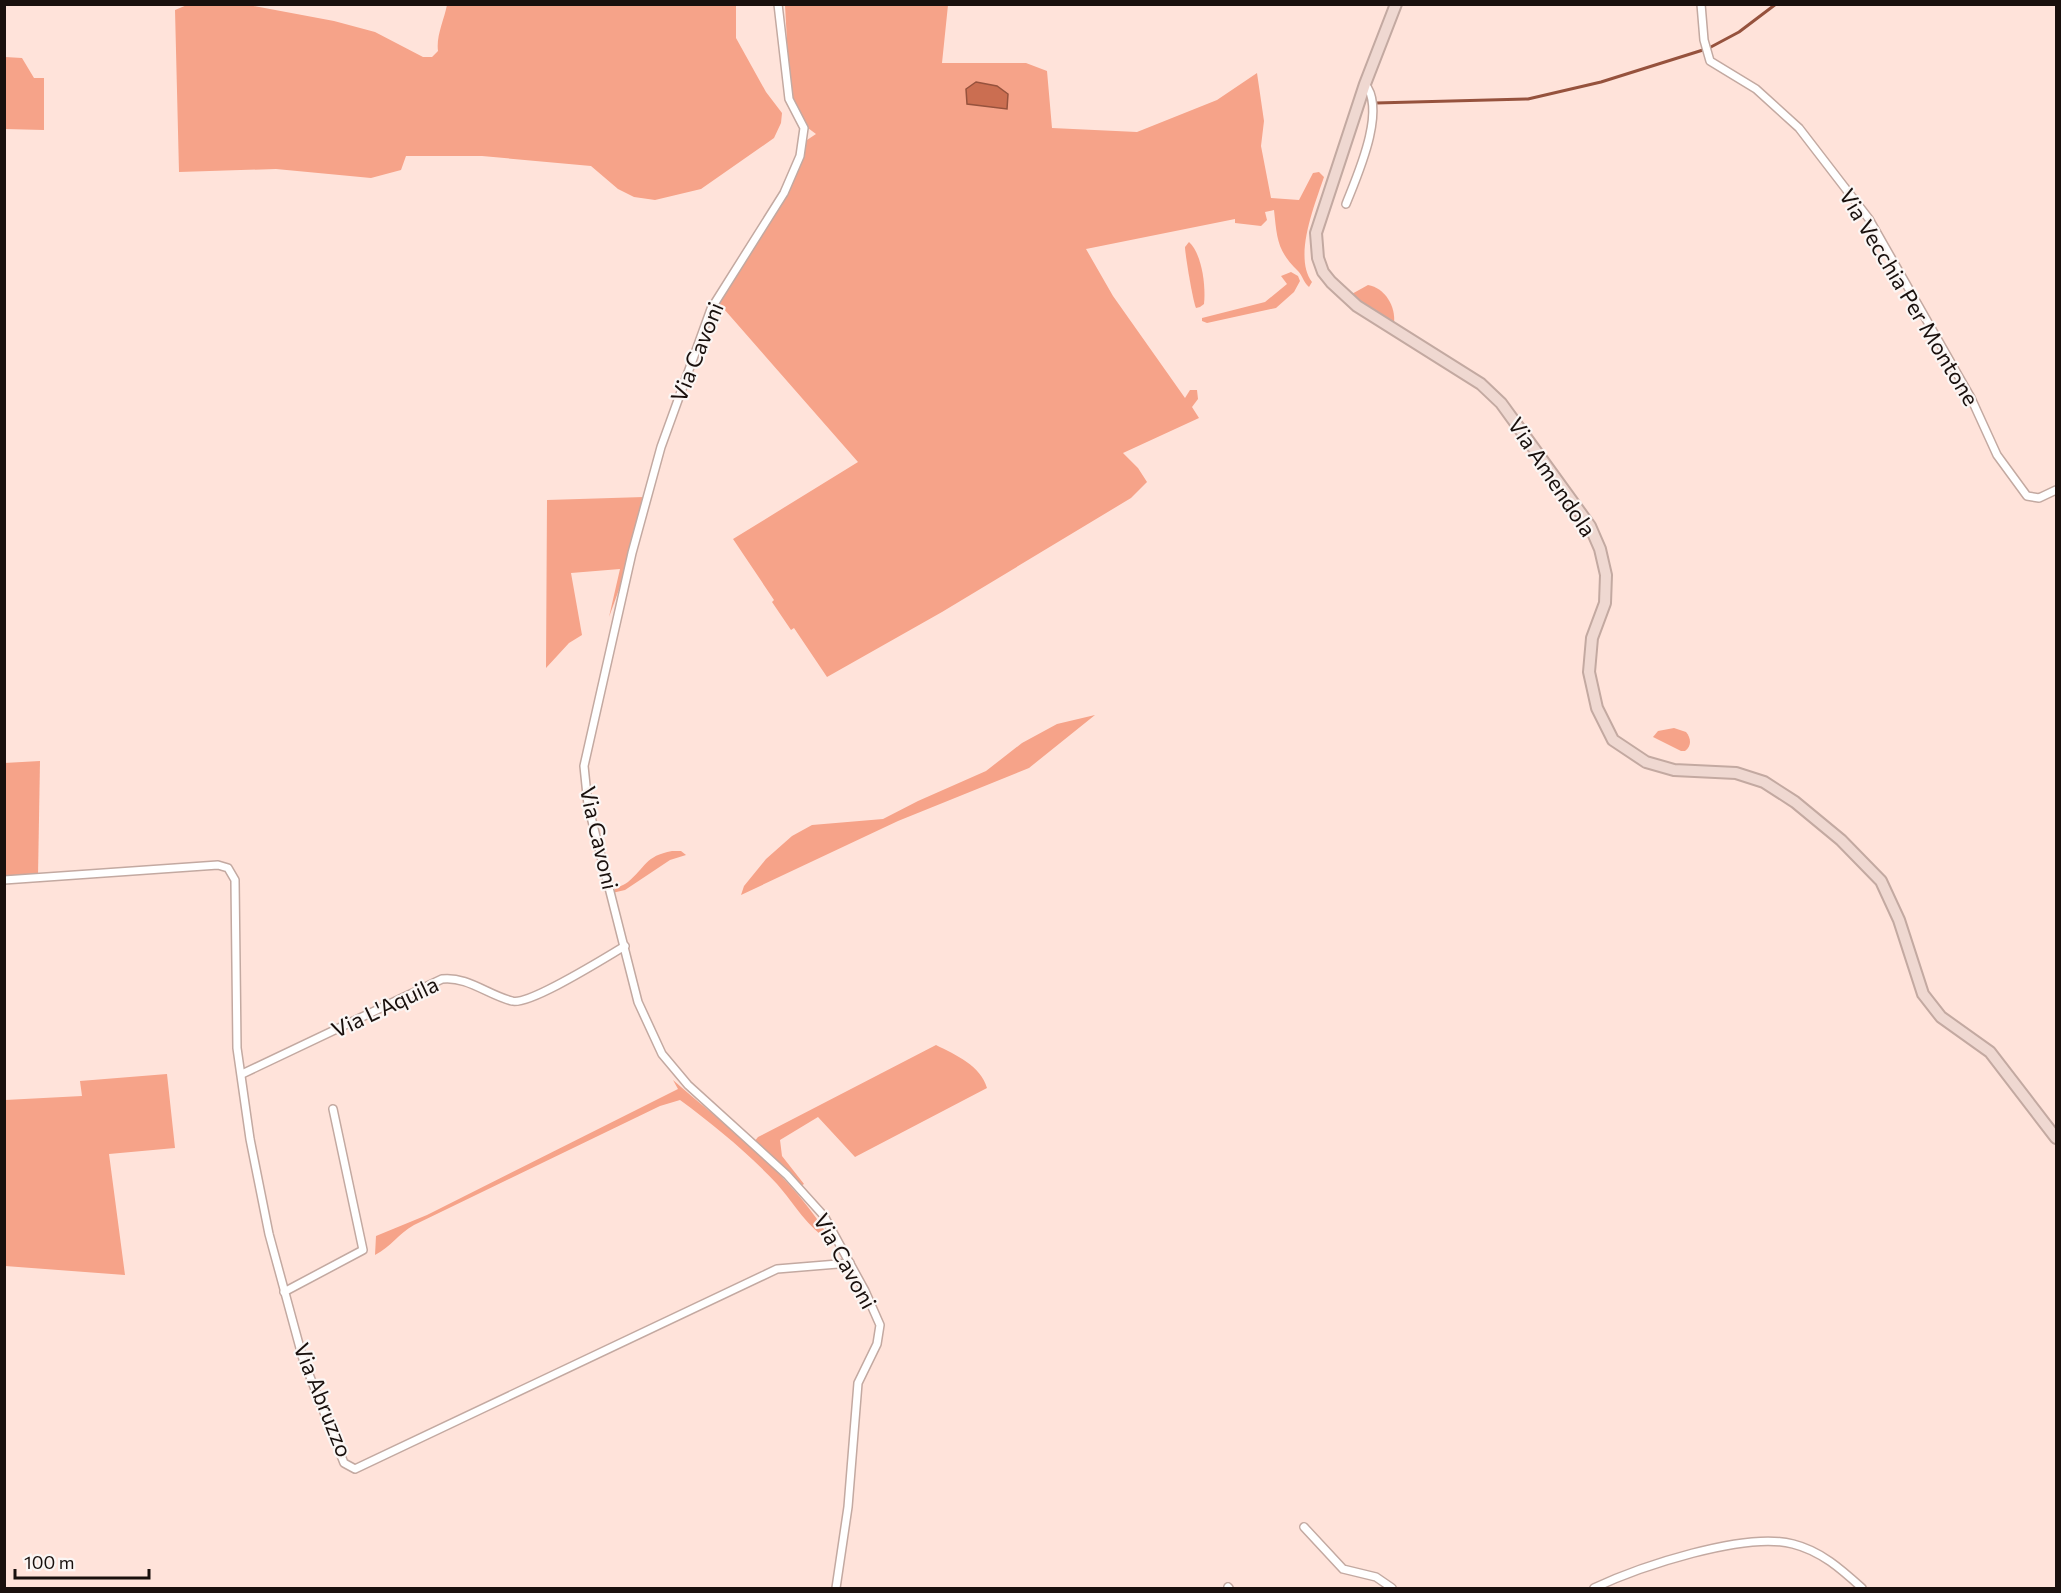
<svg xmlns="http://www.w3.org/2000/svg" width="2061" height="1593" font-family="Commissioner,sans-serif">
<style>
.green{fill:#f6a389}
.water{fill:#cb6e51;stroke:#96523d;stroke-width:1.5}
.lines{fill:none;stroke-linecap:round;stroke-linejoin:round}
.stream{stroke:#96523d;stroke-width:3}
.street-casing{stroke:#c3a9a1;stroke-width:10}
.secondary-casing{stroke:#c3a9a1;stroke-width:14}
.street{stroke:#fff;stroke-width:7}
.secondary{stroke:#efd8d1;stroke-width:10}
.labels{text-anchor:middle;stroke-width:4.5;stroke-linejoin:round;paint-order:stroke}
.street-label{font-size:22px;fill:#19100d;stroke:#fbf6f4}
</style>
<rect width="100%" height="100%" fill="#ffe3da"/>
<!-- green -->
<g class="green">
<path d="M187,5H248L334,21L375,32L423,57H432L438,51C436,36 444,20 447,5H736V38L766,92L782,113L781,123L774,138L701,189L655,200L634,197L618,189L591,166L482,156H406L401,170L371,178L276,169L179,172L175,10Z"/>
<path d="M785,5H948L942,63H1026L1047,71L1052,128L1137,132L1217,100L1257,73L1264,121L1261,146L1271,198L1299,200L1313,173L1319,172L1324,177C1315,204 1293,257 1312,282L1309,287C1303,282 1303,276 1298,271C1277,251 1277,238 1274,210L1265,212L1267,220L1261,226L1235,223V219L1086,249L1113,296L1185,398L1190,390H1197L1198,399L1192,407L1199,418L1123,453L1138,468L1147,482L1131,498L942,612L827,677L794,628L791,630L772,602L774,600L733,539L858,462L717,301L772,218L804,142L816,134L808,128L790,95Z"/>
<polygon points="5,57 22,58 34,78 44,78 44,130 5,129"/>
<path d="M1189,242C1202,254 1206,286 1204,304L1200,307L1196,308C1193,302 1185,254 1185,247Z"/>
<polygon points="1291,272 1298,276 1300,281 1294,292 1276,308 1207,323 1202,321 1202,318 1265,302 1287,284 1281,276"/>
<path d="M1368,285C1385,288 1396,306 1394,324L1350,295Z"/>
<polygon points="644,497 625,573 609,617 620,569 571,573 582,635 569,643 546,668 547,500"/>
<polygon points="1095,715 1029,768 898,821 741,895 744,886 766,859 792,836 812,825 883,819 918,801 986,771 1022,743 1057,724"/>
<path d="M1674,728L1686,732C1691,738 1692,746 1685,751H1681L1653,737L1658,731Z"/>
<polygon points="40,761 38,876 5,876 4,763"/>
<path d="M672,851H681L686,855L670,860L625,890L612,893C616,886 622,887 628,882C646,867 645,856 672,851Z"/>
<path d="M936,1045C956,1055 981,1066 987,1088L855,1157L818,1117L780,1140L782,1156L804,1184L799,1187L754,1142L758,1137Z"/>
<polygon points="167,1074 175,1148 109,1154 125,1275 5,1266 5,1100 82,1096 80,1081"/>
<path d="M673,1080C729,1129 794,1176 831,1241C808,1229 794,1203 777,1184C748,1153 714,1125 680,1100L660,1106L414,1225C398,1234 392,1246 375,1255L376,1236L427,1215L678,1089Z"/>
</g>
<!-- water -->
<polygon class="water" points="976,82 997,86 1008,94 1007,109 967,104 966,89"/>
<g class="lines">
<!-- stream -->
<g class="stream">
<polyline points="1709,48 1739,32 1776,4"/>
<polyline points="1376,103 1528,99 1601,82 1703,50"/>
</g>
<defs>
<g id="street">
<polyline points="778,4 789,99 804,128 800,156 784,193 711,309 661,447 632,553 584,766 588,805 638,1002 662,1054 688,1085 787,1175 824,1216 865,1291 880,1325 877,1344 858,1383 848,1507 836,1588"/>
<polyline points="1701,4 1704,40 1710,61 1756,89 1799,128 1869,219 1971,398 1997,455 2027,496 2039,498 2056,490"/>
<path d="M1346,204C1357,176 1387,110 1365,84"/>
<polyline points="4,880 218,865 228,868 235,880 237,1048 250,1139 269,1234 303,1359 344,1463 355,1469 777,1269 850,1263"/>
<path d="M242,1074L442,979C467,976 488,995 512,1001C529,1006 606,957 625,946"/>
<polyline points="284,1292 363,1250 333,1109"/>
<polyline points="1304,1527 1343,1569 1376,1577 1392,1588"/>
<polyline points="1228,1587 1229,1588"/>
<path d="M1594,1588C1639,1567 1745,1531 1793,1544C1821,1551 1841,1569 1862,1588"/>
</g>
<polyline id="secondary" points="1396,4 1365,84 1316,233 1318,258 1323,272 1331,282 1357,306 1481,384 1501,403 1590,526 1600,549 1606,575 1605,603 1592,638 1589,672 1597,708 1613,740 1646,762 1674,770 1736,773 1764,782 1795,802 1841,840 1881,881 1899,920 1923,994 1941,1017 1990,1052 2056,1138"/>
</defs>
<!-- street casing -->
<use href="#street" class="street-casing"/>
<!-- secondary casing -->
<use href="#secondary" class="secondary-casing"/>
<!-- street -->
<use href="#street" class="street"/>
<!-- secondary -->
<use href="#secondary" class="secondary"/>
</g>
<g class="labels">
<!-- street labels -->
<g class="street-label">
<text transform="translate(1909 297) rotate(59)" y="8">Via Vecchia Per Montone</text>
<text transform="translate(697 352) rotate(-68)" y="8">Via Cavoni</text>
<text transform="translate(1552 477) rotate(56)" y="8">Via Amendola</text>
<text transform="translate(599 838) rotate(77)" y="8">Via Cavoni</text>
<text transform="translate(385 1007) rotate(-25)" y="8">Via L'Aquila</text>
<text transform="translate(845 1261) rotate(61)" y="8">Via Cavoni</text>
<text transform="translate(323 1400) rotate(68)" y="8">Via Abruzzo</text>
</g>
</g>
<!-- border -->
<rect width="2061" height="1593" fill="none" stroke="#19100d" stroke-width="12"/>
<!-- scale -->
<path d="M15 1569v9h134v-9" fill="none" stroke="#19100d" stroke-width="3"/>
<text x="24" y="1569" font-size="18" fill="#19100d" stroke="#fbf6f4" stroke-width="4.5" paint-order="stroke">100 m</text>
</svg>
